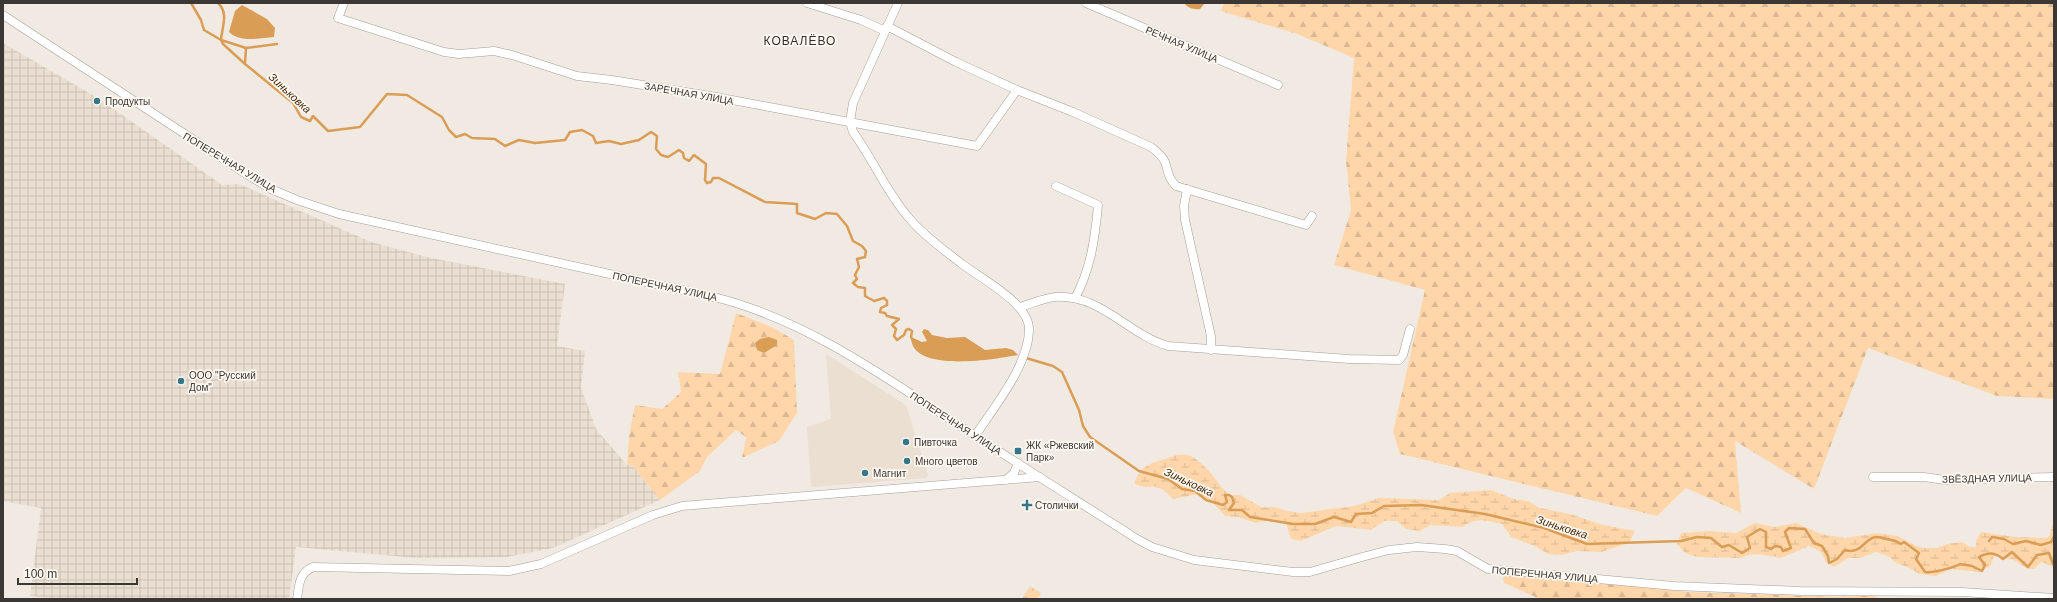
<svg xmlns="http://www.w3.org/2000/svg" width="2057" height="602" font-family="Arial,sans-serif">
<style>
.built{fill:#ebdfd2}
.industrial{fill:url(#industrial-grid)}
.forest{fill:url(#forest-firs)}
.wetland{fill:url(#wetland-marsh)}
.park{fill:url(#park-crowns)}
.water{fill:#da9d56}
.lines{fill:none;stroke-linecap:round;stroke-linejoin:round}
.stream{stroke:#da9d56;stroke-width:2.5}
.minor-casing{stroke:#a49e97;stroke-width:9}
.minor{stroke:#fff;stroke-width:8}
.poi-dot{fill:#357789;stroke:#fef8f1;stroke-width:1.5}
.labels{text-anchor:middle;stroke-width:3.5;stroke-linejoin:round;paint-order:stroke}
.street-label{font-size:10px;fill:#3a3734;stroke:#fef8f1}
.poi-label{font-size:10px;fill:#3a3734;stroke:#fef8f1;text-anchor:start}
.water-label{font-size:11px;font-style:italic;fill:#432a0a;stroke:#fef8f1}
.quarter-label{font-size:12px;letter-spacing:1px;fill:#342f2a;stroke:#fef8f1}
</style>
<defs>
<pattern id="industrial-grid" width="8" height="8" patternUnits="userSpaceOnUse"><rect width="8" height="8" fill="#ebdfd2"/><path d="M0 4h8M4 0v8" fill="none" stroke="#cac0b5"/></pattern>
<pattern id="forest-firs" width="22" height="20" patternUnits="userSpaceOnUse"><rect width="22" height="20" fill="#ffd6aa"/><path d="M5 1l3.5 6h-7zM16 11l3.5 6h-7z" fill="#dbb893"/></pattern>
<pattern id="wetland-marsh" width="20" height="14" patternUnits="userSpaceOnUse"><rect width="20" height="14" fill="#ffd6aa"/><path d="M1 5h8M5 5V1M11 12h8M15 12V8" fill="none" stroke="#dbb893"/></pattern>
<pattern id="park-crowns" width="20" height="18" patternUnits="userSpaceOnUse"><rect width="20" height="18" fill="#ffd6aa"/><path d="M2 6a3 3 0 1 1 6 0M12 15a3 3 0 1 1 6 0" fill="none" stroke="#dbb893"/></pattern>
</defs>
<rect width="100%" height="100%" fill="#f1eae3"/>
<!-- built -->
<polygon class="built" points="826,354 906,405 928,475 926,478 811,487 807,427 831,419"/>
<!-- industrial -->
<polygon class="industrial" points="3,43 101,100 222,185 239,184 371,242 431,258 565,284 557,346 585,351 581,388 596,429 627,465 632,465 660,500 553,548 507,557 416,558 296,547 289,599 61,599 30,596 41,508 3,501"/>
<!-- forest -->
<g class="forest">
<polygon points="1224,3 2054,3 2054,399 1997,396 1868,348 1814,489 1735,441 1741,513 1686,488 1657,516 1400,454 1393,432 1425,290 1334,265 1351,210 1346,161 1354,58 1297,34 1221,11"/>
<polygon points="736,313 774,328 794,340 797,413 779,441 742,458 746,437 736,430 707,457 700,471 660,500 632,465 627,465 629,436 635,405 662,409 681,392 678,372 720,374"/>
<polygon points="1513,575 1690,592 1838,597 1873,595 1880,599 1540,599 1504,583 1503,577"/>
</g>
<!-- wetland -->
<g class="wetland">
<path d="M1176,455C1180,455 1185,454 1188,455C1206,462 1216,482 1229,495H1240L1261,507H1274L1287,511L1301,513L1354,506L1379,498L1439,500L1450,493L1491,490L1513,499L1528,501L1540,508L1570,514L1603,525L1635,531L1629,543L1601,552L1577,551L1562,555L1548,554L1535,546L1511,537L1502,524C1487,521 1476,517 1463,527L1431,525L1420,531L1406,529L1397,521H1384L1371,530L1336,526L1301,541L1291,539L1286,523L1269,520L1256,523L1238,517L1225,516L1212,502L1198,494L1173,499C1168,494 1163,488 1155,487C1145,486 1144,489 1134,483C1143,461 1156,463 1176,455Z"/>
<path d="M2054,522V567L2041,562L2034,569H2028L2014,560L1994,556L1991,565L1981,572L1951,569L1936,576L1919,574L1912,569L1894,562L1890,557L1876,552L1860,558H1848L1834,567L1826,562L1821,552L1809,546L1781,558L1757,554L1749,555L1740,558L1697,557L1685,553L1677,544L1681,533L1709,531L1736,533L1755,523L1775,527L1796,523L1821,534L1845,538L1876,533L1898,536L1914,545L1923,548H1937L1947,544L1962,542L1970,547H1976V540L1981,532L2016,537L2048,538C2052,532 2050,527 2054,522Z"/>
</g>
<!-- park -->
<polygon class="park" points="1030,586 1041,593 1038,599 1022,599"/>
<!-- water -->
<g class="water">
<path d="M1184,3H1205L1200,9C1193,10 1188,8 1184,3Z"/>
<path d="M242,5L267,19L275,28L274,37C258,38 241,43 229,32L235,11Z"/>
<path d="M924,329L928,330L932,335L947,338L965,337L985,350L1006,348L1013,350L1018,355C996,359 911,374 911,337L922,342L927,341L922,332Z"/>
<polygon points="769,337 777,340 777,345 764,353 757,350 755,343 760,339"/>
</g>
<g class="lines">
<!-- stream -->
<g class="stream">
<polyline points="191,3 201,20 204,30 221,40 223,44 245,64 293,103 301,117 310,121 313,116 328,131 360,127 387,94 407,95 442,117 449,130 456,137 465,134 472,138 495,139 505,146 519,140 535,143 565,140 570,132 582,130 593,136 596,143 609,141 621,144 639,140 651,132 657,136 656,149 661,155 668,157 679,150 683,153 684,158 689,161 694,155 706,164 705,180 707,183 711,182 713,178 719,178 765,202 797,204 797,213 815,219 826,213 837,214 847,226 853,241 862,246 866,251 865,257 857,259 859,267 855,275 857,279 853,283 858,287 865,288 865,296 874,301 884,298 887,301 887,305 881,308 880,312 885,313 887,316 899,319 892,325 896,329 894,336 897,340 904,335 906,330 909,329 912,331 911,337 912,339"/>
<path d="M218,3C229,13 222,27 221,40L246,48L277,44"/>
<polyline points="245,63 246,48"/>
<path d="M1026,358L1053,366L1062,372L1079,410L1083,426L1090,437L1139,471L1168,479L1182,489L1195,491L1206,500L1223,505L1227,502L1225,495H1229L1232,497L1234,503L1229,510H1242L1250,517L1293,524H1315L1334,517L1351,522L1356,514L1372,513L1384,506L1421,505L1485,514L1544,528L1587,544L1681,541L1697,537L1711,538L1722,547L1729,545L1742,553L1750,548L1747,537L1760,529L1766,532V547L1771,549L1775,546L1781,547L1783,551L1791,548L1785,532L1789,528L1805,529L1814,543L1822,546L1828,556L1829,563L1837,559L1845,550C1862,555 1864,538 1876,537C1879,537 1883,538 1886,539C1892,540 1895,540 1901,544L1904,542L1919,553L1916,559L1925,572C1932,573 1954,568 1960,564L1972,566L1982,571L1985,565L1979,557C1988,552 1995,552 2003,559L2012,552L2028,567L2037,555L2049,553L2053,564L2054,562"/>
<polyline points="1989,541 1992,537 2004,539 2013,544 2026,541 2041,545 2051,542 2054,537"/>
</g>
<defs>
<g id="minor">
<polyline points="344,3 338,18 444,52 459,54 494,51 512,55 577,76 612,80 716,97 977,146 1017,90"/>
<polyline points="807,3 861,20 885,31"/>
<path d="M898,3L853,103L850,122L853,132C873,159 886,192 909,218C923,235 944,250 962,264C980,278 1029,303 1029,329C1029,365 994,407 975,436"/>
<polyline points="1086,3 1278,85"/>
<path d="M3,15L243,172L271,189L297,200L339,214L718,298C807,321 885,377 960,426C1019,465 1078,501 1137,539L1152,547L1194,560L1293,572H1310L1362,557L1389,550L1417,547L1445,549L1457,551L1488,569L1674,586L1801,591L1962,592L2054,598"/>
<path d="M887,26L956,62L1017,90L1073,112L1151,147C1156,151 1162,155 1165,162C1169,173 1167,176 1176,186L1306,225L1312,216"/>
<path d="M1056,186L1098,205C1095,238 1091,269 1075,298"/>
<polyline points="1187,189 1184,206 1185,220 1211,336 1211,350"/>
<path d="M1020,307C1031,304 1044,298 1055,297C1101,294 1127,334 1168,346L1349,359L1399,360L1403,355L1410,329"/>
<polyline points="1873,477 1924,477 1945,480 2054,477"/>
<polyline points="1006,480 1014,473 1018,463"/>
<path d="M297,599C299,585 299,573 313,567L509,571L541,564L653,515L682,506L1040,477"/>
</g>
</defs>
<!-- minor casing -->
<use href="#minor" class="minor-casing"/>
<!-- minor -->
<use href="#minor" class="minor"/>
</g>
<!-- markers -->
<g class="poi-dot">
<circle cx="97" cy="101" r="4"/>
<circle cx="181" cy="381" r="4"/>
<circle cx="906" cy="442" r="4"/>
<rect x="1014" y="447" width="8" height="8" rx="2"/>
<circle cx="907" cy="461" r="4"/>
<circle cx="865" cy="473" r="4"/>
<path d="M1025 499h4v4h4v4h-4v4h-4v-4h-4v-4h4z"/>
</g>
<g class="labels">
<!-- street labels -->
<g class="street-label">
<text transform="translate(1182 44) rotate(23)" y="4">РЕЧНАЯ УЛИЦА</text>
<text transform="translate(689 93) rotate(10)" y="4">ЗАРЕЧНАЯ УЛИЦА</text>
<text transform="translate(230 162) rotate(31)" y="4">ПОПЕРЕЧНАЯ УЛИЦА</text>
<text transform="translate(665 286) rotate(12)" y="4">ПОПЕРЕЧНАЯ УЛИЦА</text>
<text transform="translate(956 423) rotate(33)" y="4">ПОПЕРЕЧНАЯ УЛИЦА</text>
<text transform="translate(1987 478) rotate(-1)" y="4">ЗВЁЗДНАЯ УЛИЦА</text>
<text transform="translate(1545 574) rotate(5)" y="4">ПОПЕРЕЧНАЯ УЛИЦА</text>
</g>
<!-- poi labels -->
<g class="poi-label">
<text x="105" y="105">Продукты</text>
<text x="189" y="379">ООО "Русский<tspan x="189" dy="12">Дом"</tspan></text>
<text x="914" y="446">Пивточка</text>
<text x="1026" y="449">ЖК «Ржевский<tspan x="1026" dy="12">Парк»</tspan></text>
<text x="915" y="465">Много цветов</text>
<text x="873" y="477">Магнит</text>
<text x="1035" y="509">Столички</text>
</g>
<!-- water labels -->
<g class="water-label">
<text transform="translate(290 93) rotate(43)" y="4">Зиньковка</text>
<text transform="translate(1189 482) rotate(25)" y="4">Зиньковка</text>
<text transform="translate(1562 527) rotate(18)" y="4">Зиньковка</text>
</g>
<!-- quarter labels -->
<g class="quarter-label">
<text x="800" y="45">КОВАЛЁВО</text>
</g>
</g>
<!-- border -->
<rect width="2057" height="602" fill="none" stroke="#3a3734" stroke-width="8"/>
<!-- scale -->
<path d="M18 578v6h119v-6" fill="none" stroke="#3a3734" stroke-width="2"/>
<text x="24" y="578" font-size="12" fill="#3a3734" stroke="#fef8f1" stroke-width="3" paint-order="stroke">100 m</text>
</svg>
